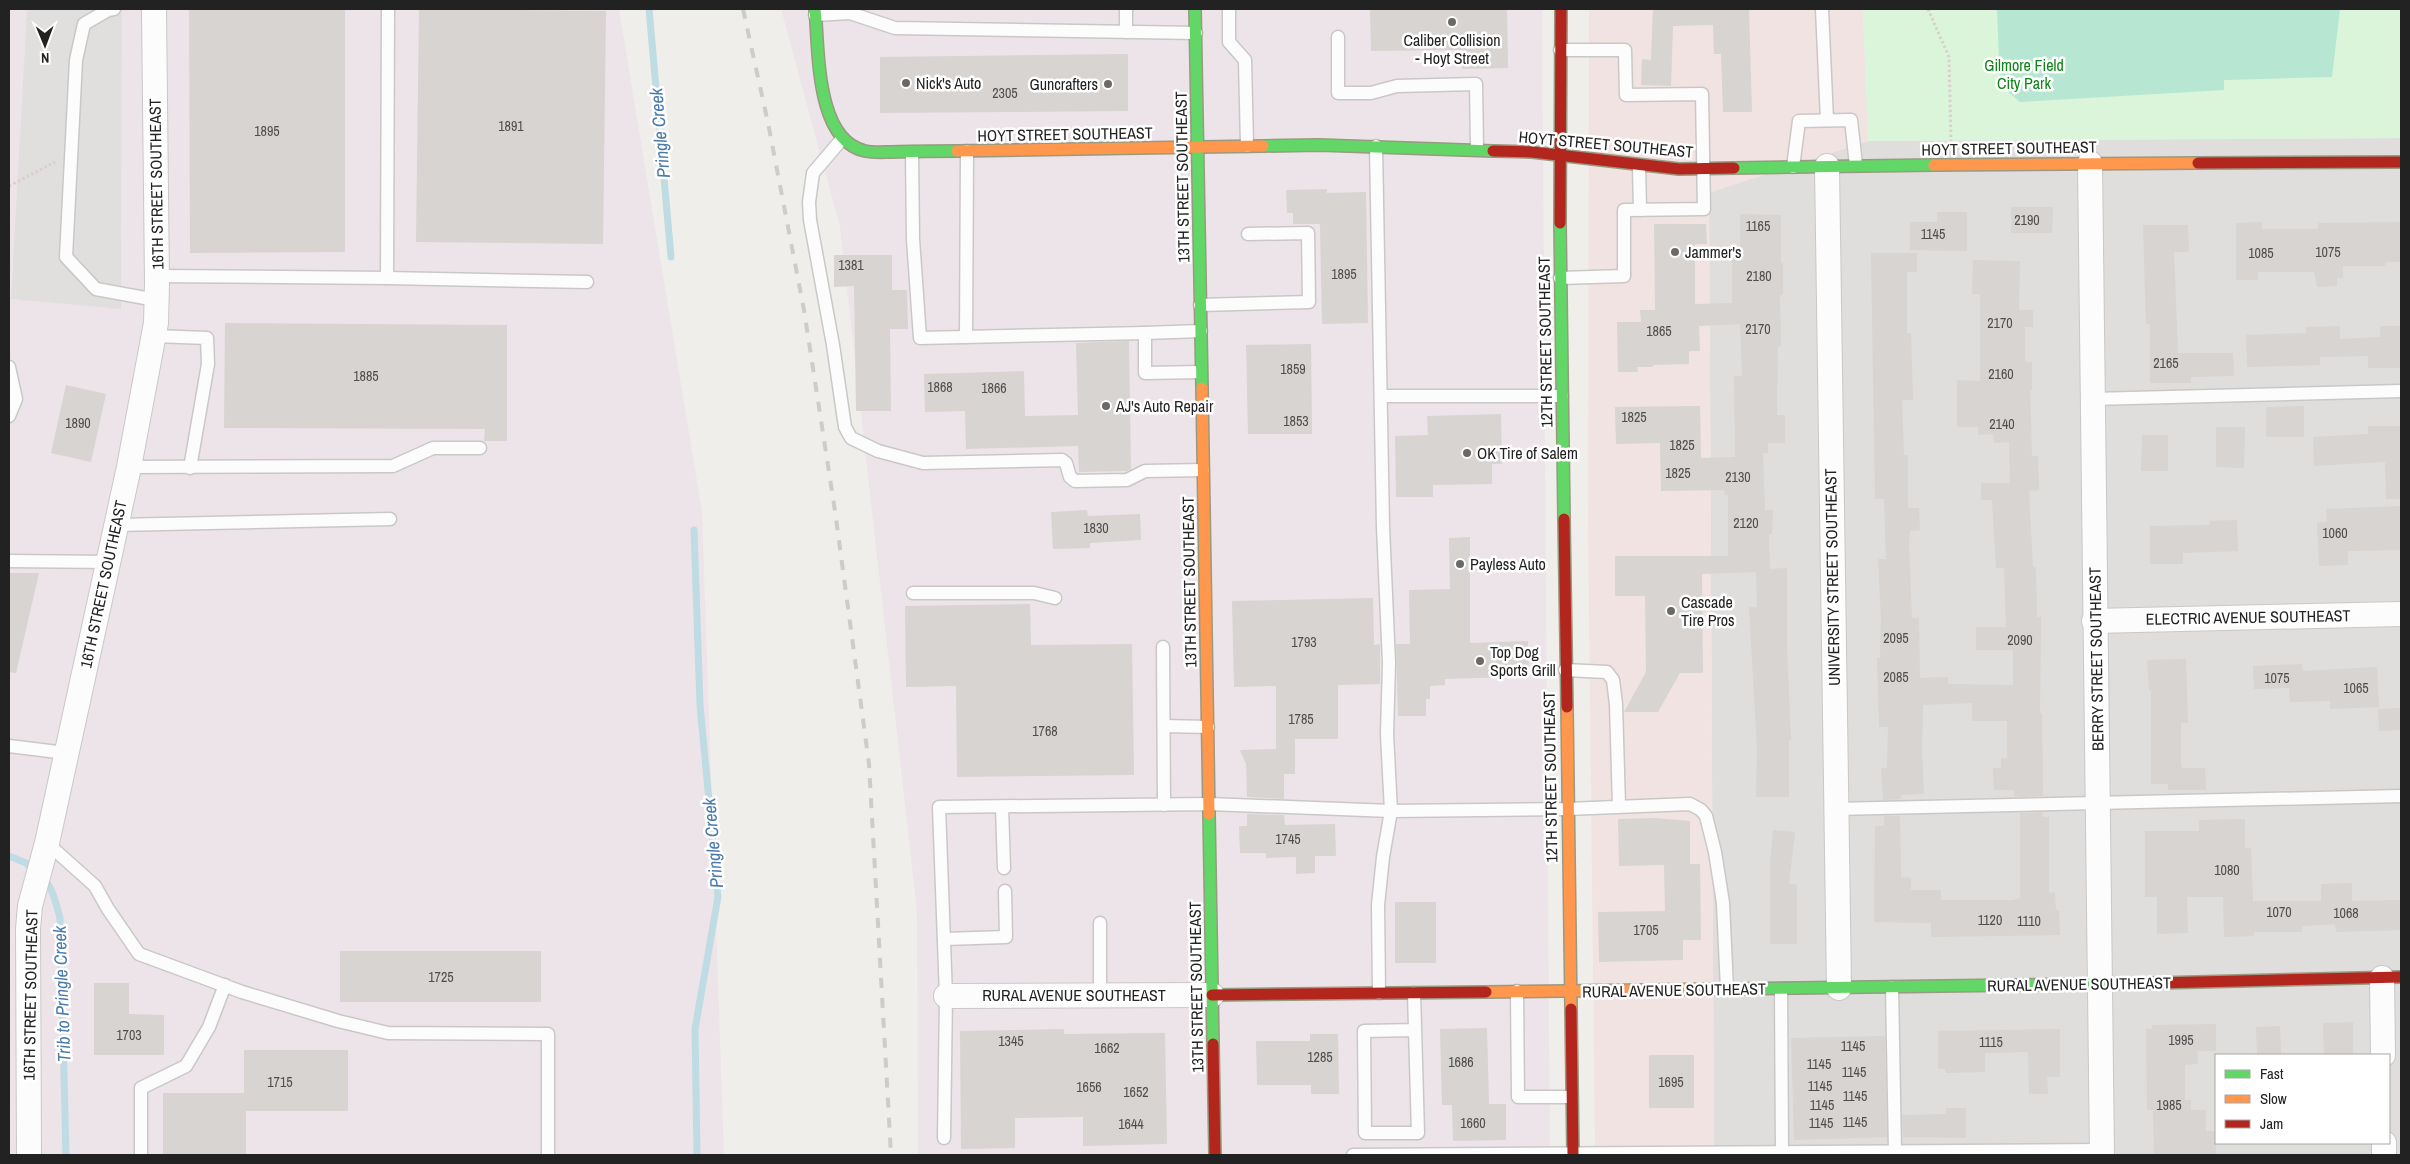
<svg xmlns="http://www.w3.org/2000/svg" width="2410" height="1164" font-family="'Archivo Narrow',sans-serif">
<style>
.residential{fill:#dfdedc;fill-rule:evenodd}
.commercial{fill:#f1e3e1}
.industrial{fill:#ede4e9}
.park{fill:#daf5da}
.pitch{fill:#b7e6d2}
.parking{fill:#e0dfde}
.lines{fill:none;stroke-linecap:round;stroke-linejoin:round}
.stream{stroke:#bfdbe3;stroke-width:7}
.building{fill:#d7d4d2}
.lane-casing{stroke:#c9c8c7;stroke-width:15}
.street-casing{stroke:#c9c8c7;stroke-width:26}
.fast-casing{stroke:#999a82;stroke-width:14}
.slow-casing{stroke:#999a82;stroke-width:14}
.jam-casing{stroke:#999a82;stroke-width:14}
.path{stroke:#dccecd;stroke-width:3;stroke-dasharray:2.5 2.5;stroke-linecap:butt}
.lane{stroke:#fdfcfc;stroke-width:12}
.street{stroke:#fdfcfc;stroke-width:24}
.fast{stroke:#63d668;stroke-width:11}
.slow{stroke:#ff974d;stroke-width:11}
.jam{stroke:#b3261e;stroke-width:11}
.rail{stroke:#ccc;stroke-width:4;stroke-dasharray:10 10;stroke-linecap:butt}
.poi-dot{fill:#6a6968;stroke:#fff;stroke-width:2}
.labels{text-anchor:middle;stroke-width:5;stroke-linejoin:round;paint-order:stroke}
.number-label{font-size:14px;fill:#4f4e4e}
.poi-label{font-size:16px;fill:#222;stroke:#fff;text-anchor:start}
.park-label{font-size:16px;fill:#0c8416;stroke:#fff}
.street-label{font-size:16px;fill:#222;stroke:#fff}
.water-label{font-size:18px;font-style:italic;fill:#4a7aab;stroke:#fff}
</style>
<rect width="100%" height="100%" fill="#f0eeeb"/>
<!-- residential -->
<path class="residential" d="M2401,138V1155H1714L1709,192L1868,141ZM2216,1055H2389V1143H2216Z"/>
<!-- commercial -->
<polygon class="commercial" points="1589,9 1863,9 1868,141 1709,193 1714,1155 1595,1155 1588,526"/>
<!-- industrial -->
<g class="industrial">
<polygon points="9,9 619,9 702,511 724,1155 9,1155"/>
<polygon points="781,9 1542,9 1550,1155 918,1155 917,912 840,227"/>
</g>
<!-- park -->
<polygon class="park" points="1863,9 2401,9 2401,138 1868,141"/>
<!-- pitch -->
<polygon class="pitch" points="1997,9 2340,9 2332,77 2224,80 2224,90 2020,102 2000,85"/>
<!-- parking -->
<polygon class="parking" points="27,9 122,9 121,309 11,299"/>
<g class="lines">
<!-- stream -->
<g class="stream">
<polyline points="649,9 671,257"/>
<polyline points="694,530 700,705 718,897 695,1029 697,1155"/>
<polyline points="9,856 26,863 34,870"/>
<path d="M42,877C53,887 56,904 60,918L66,1155"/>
</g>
</g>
<!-- building -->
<g class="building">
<polygon points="189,9 345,9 345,252 190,253"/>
<polygon points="419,9 606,11 603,244 416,242"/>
<polygon points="1370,9 1507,9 1508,68 1462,69 1462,50 1371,51"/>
<polygon points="1653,9 1749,9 1752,112 1723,112 1721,54 1714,54 1713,25 1673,26 1671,86 1641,85 1642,59 1651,60"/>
<polygon points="1128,54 1128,111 880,113 880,57"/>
<polygon points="1327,189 1327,193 1366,192 1368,323 1322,324 1320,224 1293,224 1293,213 1287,213 1286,190"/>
<polygon points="2011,207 2053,207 2052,233 2011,233"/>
<polygon points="1937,212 1967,212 1967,251 1910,250 1910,222 1937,222"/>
<polygon points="1740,214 1781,215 1781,263 1783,263 1783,295 1780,295 1781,347 1778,347 1777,415 1785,415 1785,443 1768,443 1768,453 1763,453 1765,510 1773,510 1772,534 1769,534 1770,569 1787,568 1787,648 1791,740 1789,740 1789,797 1756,797 1757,750 1749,607 1757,607 1756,572 1702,574 1703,673 1680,673 1658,712 1624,712 1646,672 1645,596 1615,596 1615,556 1728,556 1728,495 1725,495 1724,490 1661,491 1660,443 1616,444 1615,407 1700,406 1701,458 1735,457 1734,376 1742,376 1740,324 1699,326 1700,351 1689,351 1689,364 1653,365 1653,367 1637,367 1638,372 1618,372 1617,322 1641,322 1640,310 1655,310 1654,224 1706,224 1707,244 1695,244 1695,304 1732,303 1732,253 1740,253"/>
<polygon points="2262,222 2262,229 2318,229 2318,223 2401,222 2401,262 2385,262 2385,266 2343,266 2343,278 2337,278 2337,286 2317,287 2314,272 2258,272 2258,280 2236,280 2236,223"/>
<polygon points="2143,225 2188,225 2189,252 2174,252 2178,353 2233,353 2234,376 2191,377 2191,383 2150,383 2150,324 2146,324"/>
<polygon points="1871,253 1917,253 1917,272 1907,272 1907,333 1911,333 1913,400 1902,400 1904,455 1908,455 1908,508 1919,508 1920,530 1910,531 1909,544 1912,618 1919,618 1920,678 1948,677 1948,684 2013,685 2013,650 1976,650 1976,627 2006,627 2004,568 1996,568 1992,500 1981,500 1981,483 2010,483 2009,442 1994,443 1993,434 1978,435 1978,427 1957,427 1957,380 1980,381 1980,294 1972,294 1973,260 2020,261 2019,310 2033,310 2033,327 2025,327 2025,362 2032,362 2032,390 2030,390 2032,456 2038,456 2039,490 2029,491 2033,567 2036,567 2037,617 2041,617 2040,713 2042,713 2043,796 2020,797 2014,796 2014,790 1994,790 1993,768 2001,768 2001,758 2007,758 2007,721 1972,721 1972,703 1923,705 1922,750 1924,794 1901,795 1901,799 1883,800 1881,768 1887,768 1888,727 1879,727 1877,658 1880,658 1881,619 1878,559 1886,559 1884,499 1875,499"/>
<polygon points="834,255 892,255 892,290 907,290 908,329 890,329 891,411 856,411 854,286 834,287"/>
<polygon points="225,323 507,325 507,441 484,441 485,429 224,428"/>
<polygon points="2340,326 2340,339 2380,337 2380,326 2401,326 2401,368 2368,368 2368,356 2320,357 2320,365 2247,367 2246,335 2306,333 2306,327"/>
<polygon points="1129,341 1131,469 1127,471 1079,472 1078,446 966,449 965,411 925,412 924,374 1024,371 1025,416 1078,415 1076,343"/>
<polygon points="1311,344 1312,434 1248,434 1246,345"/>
<polygon points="66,385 106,394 91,462 51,453"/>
<polygon points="2304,406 2304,437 2266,437 2266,407"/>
<polygon points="1501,414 1502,464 1492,464 1492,484 1433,485 1433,497 1396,497 1395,436 1428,435 1427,416"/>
<polygon points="2368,426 2401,426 2401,499 2386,499 2385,462 2314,466 2313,437 2368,434"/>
<polygon points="2216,427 2245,427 2244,468 2216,467"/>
<polygon points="2142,435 2168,435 2168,471 2141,471"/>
<polygon points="2401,506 2401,550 2348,551 2348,565 2319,566 2317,523 2327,522 2326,509"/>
<polygon points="1087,510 1088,516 1140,514 1141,540 1090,543 1090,548 1053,549 1051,512"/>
<polygon points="2237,520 2238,551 2183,553 2183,564 2150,564 2150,526 2210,525 2210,521"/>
<polygon points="1470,537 1470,643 1528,641 1529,672 1513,672 1513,677 1445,679 1445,685 1430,686 1430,699 1426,699 1426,716 1398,716 1396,644 1410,644 1409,590 1450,589 1449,538"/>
<polygon points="9,573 39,573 16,673 9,672"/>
<polygon points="1373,598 1374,645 1380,644 1380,684 1338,685 1338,739 1295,739 1295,774 1284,774 1284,799 1247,797 1246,764 1240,750 1276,749 1276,686 1234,687 1232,601"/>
<polygon points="1030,604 1031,645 1132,644 1134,775 957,777 956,686 906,687 905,606"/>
<polygon points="2186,659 2188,723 2181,723 2181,762 2182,768 2205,768 2206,790 2168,790 2168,784 2151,784 2151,690 2149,690 2147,660"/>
<polygon points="2302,664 2303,671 2377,667 2379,707 2330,709 2330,701 2290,702 2289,688 2254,689 2253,666"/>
<polygon points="2401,708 2401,730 2379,731 2378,709"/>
<polygon points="2043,812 2043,817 2049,817 2049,893 2055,892 2056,910 2059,910 2060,935 1931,937 1931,923 1874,922 1875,826 1884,826 1884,816 1900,816 1901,877 1911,878 1911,890 1941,890 1941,900 2013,900 2020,898 2020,813"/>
<polygon points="1247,814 1284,815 1285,825 1335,824 1336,856 1315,856 1315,873 1296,874 1296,857 1266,858 1266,853 1240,853 1239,826 1247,826"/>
<polygon points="1655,818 1690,821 1690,864 1700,864 1701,940 1683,940 1683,960 1599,962 1598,912 1665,911 1664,865 1619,866 1618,819"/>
<polygon points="2245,819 2245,848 2251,848 2253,901 2321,901 2321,884 2352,883 2352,901 2401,900 2401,930 2336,932 2335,924 2302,926 2302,932 2254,932 2254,936 2224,937 2223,897 2187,897 2188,933 2157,934 2157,897 2145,897 2145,831 2199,831 2199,820"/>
<polygon points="1773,830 1795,832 1789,884 1797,884 1797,944 1770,944 1770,865"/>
<rect x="1395" y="902" width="41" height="61"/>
<rect x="340" y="951" width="201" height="51"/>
<polygon points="94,983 129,983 129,1014 164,1015 164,1055 94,1055"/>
<polygon points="2353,1022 2353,1055 2324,1055 2323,1023"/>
<polygon points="2216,1024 2216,1051 2197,1051 2198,1064 2185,1065 2185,1100 2191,1100 2191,1110 2206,1110 2206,1131 2216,1131 2216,1155 2154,1155 2153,1110 2147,1110 2146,1029 2152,1029 2152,1025"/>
<polygon points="2280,1026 2281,1055 2257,1055 2256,1027"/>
<polygon points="1487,1028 1489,1104 1506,1104 1506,1140 1453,1141 1452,1105 1442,1105 1440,1029"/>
<polygon points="1064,1029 1064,1034 1165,1033 1167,1144 1083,1146 1083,1117 1015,1118 1015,1148 961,1149 960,1031"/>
<polygon points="2060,1029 2060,1077 2047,1077 2048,1094 2029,1094 2028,1052 1985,1053 1985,1072 1946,1073 1945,1069 1938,1069 1938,1031"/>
<polygon points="1310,1034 1338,1034 1339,1094 1311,1094 1311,1085 1257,1085 1256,1041 1310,1041"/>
<polygon points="1885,1036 1887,1137 1794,1140 1791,1038"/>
<polygon points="244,1050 348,1050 348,1111 246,1111 246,1155 163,1155 163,1093 244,1093"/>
<rect x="1649" y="1055" width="45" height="53"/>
<polygon points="1946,1108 1966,1108 1966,1138 1903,1137 1902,1115 1946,1114"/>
</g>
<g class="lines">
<defs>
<g id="lane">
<polyline points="114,9 108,10 84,24 76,60 66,257 96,289 156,300"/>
<polyline points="1229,9 1229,42 1245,60 1247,146"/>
<polyline points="1822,9 1827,120"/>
<polyline points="815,15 850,13 895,28 1196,33"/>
<polyline points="1126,32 1126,9"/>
<polyline points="1338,37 1338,93 1371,93 1397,86 1476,84 1477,149"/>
<polyline points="1560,50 1625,50 1626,95 1702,94 1704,209 1624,210 1624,276 1560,278"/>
<polyline points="842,139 813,173 809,202 810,220 833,345 845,427 851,438 878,451 923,463 1062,460 1066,463 1070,477 1075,481 1127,480 1145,471 1203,470"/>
<polyline points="1376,146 1383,527 1389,663 1387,734 1391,811 1383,857 1378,905 1379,993"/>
<polyline points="912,152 913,239 920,338 1145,333"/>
<polyline points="1639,166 1640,210"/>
<polyline points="1793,167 1799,121 1851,120 1856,165"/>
<polyline points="157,276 387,278 388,9"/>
<polyline points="387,278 587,282"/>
<polyline points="1200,305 1309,302 1308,233 1248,234"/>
<polyline points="1201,331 1145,333 1145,373 1201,372"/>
<polyline points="154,336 207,338 208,364 190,468"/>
<polyline points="966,337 967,151"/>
<polyline points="9,367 16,399 9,416"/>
<polyline points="1381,396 1562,396"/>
<polyline points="2092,399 2401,391"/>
<polyline points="129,467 393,466 433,448 480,448"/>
<polyline points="116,525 390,519"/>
<polyline points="9,561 109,562"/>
<polyline points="913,593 1034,593 1055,598"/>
<polyline points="1163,647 1164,805"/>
<polyline points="1565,670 1607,672 1613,680 1616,704 1619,806"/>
<polyline points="1164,726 1208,727"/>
<polyline points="9,746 66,753"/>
<polyline points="1002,807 1004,868"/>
<polyline points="1835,809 2401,796"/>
<polyline points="47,843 95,886 108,909 139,954 242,992 338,1021 388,1033 548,1034 548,1155"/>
<polyline points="1100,923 1100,995"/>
<polyline points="944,939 1006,937 1005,891"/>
<polyline points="1892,987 1895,1151"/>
<polyline points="1781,989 1782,1152"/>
<polyline points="1517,991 1518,1097 1571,1097"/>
<polyline points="1414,993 1418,1133 1365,1133 1364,1031 1415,1030"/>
<polyline points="944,1138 946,996 939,807 1209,804 1391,811 1567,809 1690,804 1701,810 1706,816 1715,852 1723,903 1727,989"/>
<polyline points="141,1155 141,1088 186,1066 209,1027 225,985"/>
<polyline points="1353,1155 2102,1150"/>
</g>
<g id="street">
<polyline points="2090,163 2102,1155"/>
<polyline points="1827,166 1839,988"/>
<polyline points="2094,621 2401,614"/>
<polyline points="2382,978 2383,1055"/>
<polyline points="946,996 1212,995"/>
<polyline points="2384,1143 2384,1155"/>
<polyline points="29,1155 28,929 30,906 47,843 129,467 156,323 157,283 154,9"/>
</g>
<g id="fast">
<path d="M815,9C819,49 815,140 865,151C874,153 884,152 892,152C914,151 936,151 957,151"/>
<polyline points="1195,9 1202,388"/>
<polyline points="1263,146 1319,145 1493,151"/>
<polyline points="1734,168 1934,165"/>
<polyline points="1560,223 1564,519"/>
<polyline points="1209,814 1213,1044"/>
<polyline points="1728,989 2157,983"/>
</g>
<g id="slow">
<polyline points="957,151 1263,146"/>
<polyline points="1934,165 2198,163"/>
<polyline points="1202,388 1209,814"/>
<polyline points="1567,707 1571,1009"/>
<polyline points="1486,992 1728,989"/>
</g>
<g id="jam">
<polyline points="1493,151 1532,152 1679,169 1734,168"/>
<polyline points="2198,163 2401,162"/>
<polyline points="1560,223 1561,9"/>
<polyline points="1564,519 1567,707"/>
<polyline points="2157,983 2401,977"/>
<polyline points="1212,995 1486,992"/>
<polyline points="1571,1009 1573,1155"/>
<polyline points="1213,1044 1215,1155"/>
</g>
</defs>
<!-- lane casing -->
<use href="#lane" class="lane-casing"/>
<!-- street casing -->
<use href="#street" class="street-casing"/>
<!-- fast casing -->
<use href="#fast" class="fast-casing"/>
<!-- slow casing -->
<use href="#slow" class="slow-casing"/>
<!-- jam casing -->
<use href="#jam" class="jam-casing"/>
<!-- path -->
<g class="path">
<polyline points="1928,9 1949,57 1951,141"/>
<polyline points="9,186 55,162"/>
</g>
<!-- lane -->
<use href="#lane" class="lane"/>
<!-- street -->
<use href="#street" class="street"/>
<!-- fast -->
<use href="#fast" class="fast"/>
<!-- slow -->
<use href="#slow" class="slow"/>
<!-- jam -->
<use href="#jam" class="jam"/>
<!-- rail -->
<polyline class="rail" points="743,9 768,123 804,310 835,511 869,764 891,1155"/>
</g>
<!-- markers -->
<g class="poi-dot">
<circle cx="1452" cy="22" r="5"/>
<circle cx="906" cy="83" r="5"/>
<circle cx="1108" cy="84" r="5"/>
<circle cx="1675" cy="252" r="5"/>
<circle cx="1106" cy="406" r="5"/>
<circle cx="1467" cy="453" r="5"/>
<circle cx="1460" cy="564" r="5"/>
<circle cx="1671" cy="611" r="5"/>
<circle cx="1480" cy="661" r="5"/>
</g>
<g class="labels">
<!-- number labels -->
<g class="number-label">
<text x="1005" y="98">2305</text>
<text x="511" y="131">1891</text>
<text x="267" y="136">1895</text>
<text x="2027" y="225">2190</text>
<text x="1758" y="231">1165</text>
<text x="1933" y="239">1145</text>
<text x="2328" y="257">1075</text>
<text x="2261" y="258">1085</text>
<text x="851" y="270">1381</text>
<text x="1344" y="279">1895</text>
<text x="1759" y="281">2180</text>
<text x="2000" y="328">2170</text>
<text x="1758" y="334">2170</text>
<text x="1659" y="336">1865</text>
<text x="2166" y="368">2165</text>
<text x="1293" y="374">1859</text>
<text x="2001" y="379">2160</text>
<text x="366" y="381">1885</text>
<text x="940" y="392">1868</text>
<text x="994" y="393">1866</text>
<text x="1634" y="422">1825</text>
<text x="1296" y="426">1853</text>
<text x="78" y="428">1890</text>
<text x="2002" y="429">2140</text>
<text x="1682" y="450">1825</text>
<text x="1678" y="478">1825</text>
<text x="1738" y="482">2130</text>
<text x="1746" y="528">2120</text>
<text x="1096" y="533">1830</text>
<text x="2335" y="538">1060</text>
<text x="1896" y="643">2095</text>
<text x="2020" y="645">2090</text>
<text x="1304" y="647">1793</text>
<text x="1896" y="682">2085</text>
<text x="2277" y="683">1075</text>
<text x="2356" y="693">1065</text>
<text x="1301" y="724">1785</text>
<text x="1045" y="736">1768</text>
<text x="1288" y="844">1745</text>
<text x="2227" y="875">1080</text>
<text x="2279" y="917">1070</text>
<text x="2346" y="918">1068</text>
<text x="1990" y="925">1120</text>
<text x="2029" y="926">1110</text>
<text x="1646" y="935">1705</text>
<text x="441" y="982">1725</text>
<text x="129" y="1040">1703</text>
<text x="2181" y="1045">1995</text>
<text x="1011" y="1046">1345</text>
<text x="1991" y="1047">1115</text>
<text x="1853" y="1051">1145</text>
<text x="1107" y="1053">1662</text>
<text x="1320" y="1062">1285</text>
<text x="1461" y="1067">1686</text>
<text x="1819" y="1069">1145</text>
<text x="1854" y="1077">1145</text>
<text x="280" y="1087">1715</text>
<text x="1671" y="1087">1695</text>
<text x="1820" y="1091">1145</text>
<text x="1089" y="1092">1656</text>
<text x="1136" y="1097">1652</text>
<text x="1855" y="1101">1145</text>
<text x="1822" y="1110">1145</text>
<text x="2169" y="1110">1985</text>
<text x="1855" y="1127">1145</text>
<text x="1473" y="1128">1660</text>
<text x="1821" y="1128">1145</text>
<text x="1131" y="1129">1644</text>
</g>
<!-- poi labels -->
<g class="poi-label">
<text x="1452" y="46" text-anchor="middle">Caliber Collision<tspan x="1452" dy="18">- Hoyt Street</tspan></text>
<text x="916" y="89">Nick's Auto</text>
<text x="1098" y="90" text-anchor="end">Guncrafters</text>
<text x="1685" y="258">Jammer's</text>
<text x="1116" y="412">AJ's Auto Repair</text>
<text x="1477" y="459">OK Tire of Salem</text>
<text x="1470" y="570">Payless Auto</text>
<text x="1681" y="608">Cascade<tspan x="1681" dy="18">Tire Pros</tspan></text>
<text x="1490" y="658">Top Dog<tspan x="1490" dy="18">Sports Grill</tspan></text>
</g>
<!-- park labels -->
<g class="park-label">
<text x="2024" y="71">Gilmore Field<tspan x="2024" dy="18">City Park</tspan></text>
</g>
<!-- street labels -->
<g class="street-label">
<text transform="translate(1065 134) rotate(-1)" y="6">HOYT STREET SOUTHEAST</text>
<text transform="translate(1606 144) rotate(5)" y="6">HOYT STREET SOUTHEAST</text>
<text transform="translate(2009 148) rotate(-1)" y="6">HOYT STREET SOUTHEAST</text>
<text transform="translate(1182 177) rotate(-91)" y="6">13TH STREET SOUTHEAST</text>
<text transform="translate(156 184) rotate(-91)" y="6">16TH STREET SOUTHEAST</text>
<text transform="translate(1545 342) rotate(-91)" y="6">12TH STREET SOUTHEAST</text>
<text transform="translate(1832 577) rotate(-91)" y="6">UNIVERSITY STREET SOUTHEAST</text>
<text transform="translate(1189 582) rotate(-91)" y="6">13TH STREET SOUTHEAST</text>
<text transform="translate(103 584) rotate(-78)" y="6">16TH STREET SOUTHEAST</text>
<text transform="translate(2248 617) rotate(-1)" y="6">ELECTRIC AVENUE SOUTHEAST</text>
<text transform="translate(2096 659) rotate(-91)" y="6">BERRY STREET SOUTHEAST</text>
<text transform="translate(1550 777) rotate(-91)" y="6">12TH STREET SOUTHEAST</text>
<text transform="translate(2079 984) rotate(-1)" y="6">RURAL AVENUE SOUTHEAST</text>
<text transform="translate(1196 987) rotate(-91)" y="6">13TH STREET SOUTHEAST</text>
<text transform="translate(1674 990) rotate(-1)" y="6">RURAL AVENUE SOUTHEAST</text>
<text transform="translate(30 995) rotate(-89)" y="6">16TH STREET SOUTHEAST</text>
<text x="1074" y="1001">RURAL AVENUE SOUTHEAST</text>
</g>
<!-- water labels -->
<g class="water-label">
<text transform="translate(660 133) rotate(-95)" y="6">Pringle Creek</text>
<text transform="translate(713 843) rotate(-95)" y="6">Pringle Creek</text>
<text transform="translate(62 994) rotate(-92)" y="6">Trib to Pringle Creek</text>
</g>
</g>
<!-- border -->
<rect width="2410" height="1164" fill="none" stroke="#222222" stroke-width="20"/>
<!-- legend -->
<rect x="2215" y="1054" width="175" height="90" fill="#ffffff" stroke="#a7a7a7"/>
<rect x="2225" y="1070" width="25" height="8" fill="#63d668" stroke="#a7a7a7"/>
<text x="2260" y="1079" font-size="15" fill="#222222">Fast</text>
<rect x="2225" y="1095" width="25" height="8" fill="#ff974d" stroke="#a7a7a7"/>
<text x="2260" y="1104" font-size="15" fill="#222222">Slow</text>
<rect x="2225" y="1120" width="25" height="8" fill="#b3261e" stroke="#a7a7a7"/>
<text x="2260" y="1129" font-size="15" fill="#222222">Jam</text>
<!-- north arrow -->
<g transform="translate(45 45) rotate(179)" stroke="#ffffff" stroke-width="4" paint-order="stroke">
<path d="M0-4L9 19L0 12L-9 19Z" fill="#222222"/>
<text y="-8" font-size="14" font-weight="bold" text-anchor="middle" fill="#222222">N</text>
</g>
</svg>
